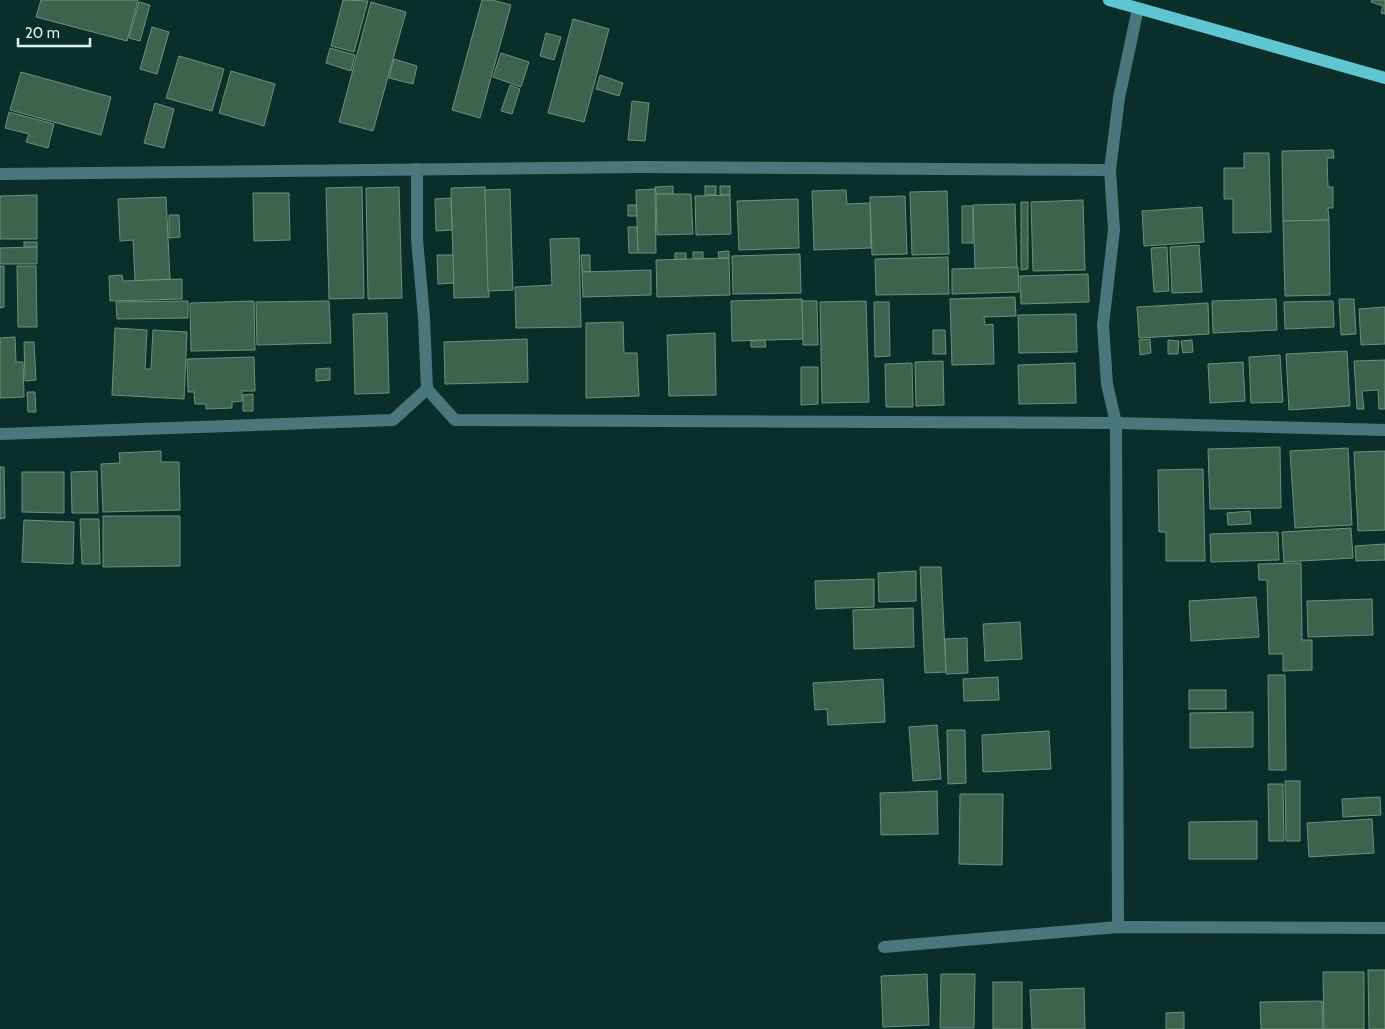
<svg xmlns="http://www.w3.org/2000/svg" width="1385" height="1029" font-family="Cabin,sans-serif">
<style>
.building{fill:#3e624e;stroke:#718e7c}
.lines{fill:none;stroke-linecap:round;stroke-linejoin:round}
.minor{stroke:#49777c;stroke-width:12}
.major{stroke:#5fc5d0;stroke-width:12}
</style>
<rect width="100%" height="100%" fill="#0a2f2a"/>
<!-- building -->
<g class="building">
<polygon points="41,0 138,0 127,41 36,17"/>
<polygon points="343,0 368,1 354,52 331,46"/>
<polygon points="482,0 492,0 511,5 480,118 452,110"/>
<polygon points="1372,0 1385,0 1385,14 1381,13 1383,6 1371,2"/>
<polygon points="139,2 150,5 140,41 129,38"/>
<polygon points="371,2 406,12 373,131 339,122"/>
<polygon points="573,19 609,29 584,122 548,113"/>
<polygon points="152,27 169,32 157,74 140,69"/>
<polygon points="546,33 561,37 554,60 540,56"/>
<polygon points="330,48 355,55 351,71 326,63"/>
<polygon points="501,53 529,62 521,87 493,77"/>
<polygon points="179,56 224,69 212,111 166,98"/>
<polygon points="394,59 417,66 413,84 389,78"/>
<polygon points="231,71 275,84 264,126 219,113"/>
<polygon points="21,72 111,97 101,135 10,110"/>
<polygon points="600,75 623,83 619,96 596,89"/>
<polygon points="510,85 520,89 512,114 501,111"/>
<polygon points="632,101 649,103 645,141 628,140"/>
<polygon points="155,103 174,109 164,148 144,143"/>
<polygon points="9,112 54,124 48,148 26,142 29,134 5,128"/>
<polygon points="1333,150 1334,158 1327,158 1328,187 1333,187 1333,208 1328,208 1329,220 1283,221 1282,151"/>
<polygon points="1244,153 1269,153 1271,232 1233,233 1233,199 1224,199 1224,168 1244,168"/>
<polygon points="673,186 673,194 656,194 655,187"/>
<rect x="705" y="186" width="11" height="9"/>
<rect x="720" y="186" width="10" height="9"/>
<polygon points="362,187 364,298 329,299 326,188"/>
<polygon points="399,187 402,298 368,299 366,188"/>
<polygon points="485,187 489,297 454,298 451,188"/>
<polygon points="510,189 513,290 488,291 485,190"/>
<polygon points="655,189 656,253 638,253 636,190"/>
<polygon points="846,190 847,204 870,203 871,248 814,250 812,191"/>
<polygon points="947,191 949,254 912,255 910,192"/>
<polygon points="253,193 289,193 290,240 254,241"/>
<polygon points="656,194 691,194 693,234 657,235"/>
<polygon points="37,195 37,239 0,239 0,196"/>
<polygon points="730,195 731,234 696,235 695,196"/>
<polygon points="905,196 907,254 872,255 870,197"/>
<polygon points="166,197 170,279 135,281 133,240 120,241 118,199"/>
<polygon points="451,198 452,230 436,231 435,199"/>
<polygon points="798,199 799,248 739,250 737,201"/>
<polygon points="1083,200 1085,270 1033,271 1031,202"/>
<polygon points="1021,202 1028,202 1028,269 1021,270"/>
<polygon points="1015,204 1017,268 975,269 973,205"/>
<polygon points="628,205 636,205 637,216 628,216"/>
<rect x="962" y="206" width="11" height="37"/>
<polygon points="1202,207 1204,242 1144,246 1142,211"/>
<polygon points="169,215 179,215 180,237 169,238"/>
<polygon points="1329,220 1330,295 1285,296 1283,221"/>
<polygon points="628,227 637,227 638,253 629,253"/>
<polygon points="579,238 581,327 516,328 515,287 552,285 550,239"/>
<rect x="24" y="242" width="13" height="5"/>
<polygon points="1199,245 1202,292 1172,293 1170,247"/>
<polygon points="37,247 37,264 0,264 0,248"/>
<polygon points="1167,247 1169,291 1154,292 1151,248"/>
<polygon points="729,251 729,258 719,258 718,252"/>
<rect x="693" y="252" width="10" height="7"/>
<polygon points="675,253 686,253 686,259 675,260"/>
<polygon points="800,254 801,293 733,294 732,256"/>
<polygon points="437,255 453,255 454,283 438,284"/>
<polygon points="581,255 590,255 590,272 582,272"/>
<polygon points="948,257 949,294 876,295 875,259"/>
<polygon points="729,258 730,295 657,297 656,260"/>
<polygon points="0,266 4,266 4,307 0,308"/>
<polygon points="17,266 36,266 37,327 18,327"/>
<polygon points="1018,267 1019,292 952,294 952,269"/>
<polygon points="651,270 651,295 583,297 582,272"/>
<polygon points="1088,274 1089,302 1021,304 1020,276"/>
<polygon points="122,275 123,281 182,279 182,299 110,301 109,276"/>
<polygon points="1015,297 1016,316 984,317 985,325 993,324 994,364 952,365 950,299"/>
<polygon points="802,299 803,339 732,341 731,301"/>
<polygon points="1276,299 1277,330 1213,333 1212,301"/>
<polygon points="1339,299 1354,299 1356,334 1341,335"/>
<polygon points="188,301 188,318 117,319 116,302"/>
<polygon points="254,301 255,350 191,351 190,303"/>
<polygon points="329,301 331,343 257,345 256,302"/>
<polygon points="802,301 817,301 818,345 803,345"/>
<polygon points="866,301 869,402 822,403 820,302"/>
<polygon points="1333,301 1334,327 1285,329 1284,302"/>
<polygon points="874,302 889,302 890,356 875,357"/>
<polygon points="1208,303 1209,334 1139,338 1137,307"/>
<polygon points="1385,307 1385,344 1361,345 1359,309"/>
<polygon points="387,313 389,393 355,394 353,314"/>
<polygon points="1076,314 1077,352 1019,353 1018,315"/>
<polygon points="623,322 624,353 637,353 639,396 586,398 586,323"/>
<polygon points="115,328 147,330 145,369 151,369 153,330 187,332 184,399 112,395"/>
<polygon points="933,330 945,330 946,354 933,354"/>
<polygon points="715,333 716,395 669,396 667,335"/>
<polygon points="15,337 16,362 23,362 24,397 0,398 0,338"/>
<polygon points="527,339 528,382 445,384 444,342"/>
<polygon points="1150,339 1151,353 1140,355 1139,340"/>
<polygon points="765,340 766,347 751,347 751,341"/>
<polygon points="1168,340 1179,341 1178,354 1168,354"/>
<polygon points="1192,340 1193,352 1183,353 1181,341"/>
<polygon points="24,342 34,342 36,380 25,381"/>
<polygon points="1347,351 1350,406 1289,410 1286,354"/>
<polygon points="1280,355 1283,402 1251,403 1249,357"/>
<polygon points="254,357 255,391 242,391 242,401 232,402 232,408 206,409 206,404 195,404 194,392 188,392 187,359"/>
<polygon points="1385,360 1385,409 1379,409 1378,390 1362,391 1364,409 1357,409 1354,361"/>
<polygon points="943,361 944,405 916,406 915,362"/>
<polygon points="1243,362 1245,401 1210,403 1208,364"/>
<polygon points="912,363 913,407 886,407 885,364"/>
<polygon points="1075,363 1076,403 1019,404 1018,365"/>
<polygon points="801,367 818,367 818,404 801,405"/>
<polygon points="330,368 330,380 316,381 316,369"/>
<polygon points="27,392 35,392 36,412 28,412"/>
<polygon points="253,394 253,411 243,411 243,395"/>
<polygon points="1280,447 1281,508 1210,509 1208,449"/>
<polygon points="1348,448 1352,525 1295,528 1290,451"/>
<polygon points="161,451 161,462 179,462 180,510 103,512 101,464 120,463 119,453"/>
<polygon points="1385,451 1385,530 1358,531 1354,452"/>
<polygon points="0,467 4,467 5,518 0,519"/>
<polygon points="1203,469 1205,561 1166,561 1166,532 1159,532 1158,470"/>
<polygon points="97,471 98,513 72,513 71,472"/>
<polygon points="22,472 64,472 64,513 22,512"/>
<polygon points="1250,511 1251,524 1228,525 1227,513"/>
<polygon points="103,516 180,516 180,566 103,567"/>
<polygon points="80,519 99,519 100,564 82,564"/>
<polygon points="24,520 74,522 73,564 22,562"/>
<polygon points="1351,528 1353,558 1284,562 1282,532"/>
<polygon points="1278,532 1279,560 1211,562 1210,534"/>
<polygon points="1385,544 1385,560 1356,561 1355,546"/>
<polygon points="1301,563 1302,640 1312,640 1312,670 1283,671 1283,654 1269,654 1267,580 1259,580 1258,564"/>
<polygon points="920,567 941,567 946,672 925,673"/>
<polygon points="916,571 916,601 879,602 878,573"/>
<polygon points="874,579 874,607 816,609 815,581"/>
<polygon points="1256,597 1259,637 1191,641 1189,601"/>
<polygon points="1372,599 1373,635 1308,637 1307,601"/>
<polygon points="913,608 914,647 854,649 853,610"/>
<polygon points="1020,622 1022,659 985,661 983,624"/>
<polygon points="967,638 968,673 946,674 945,639"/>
<polygon points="1268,675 1285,675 1286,770 1269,770"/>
<polygon points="998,677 999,700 964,701 963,679"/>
<polygon points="883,679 885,722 828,725 827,709 815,710 813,683"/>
<rect x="1189" y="690" width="37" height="19"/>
<polygon points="1253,712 1253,747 1190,748 1190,713"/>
<polygon points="937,725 941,779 913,781 909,727"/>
<polygon points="947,730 965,730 966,783 948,784"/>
<polygon points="1049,731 1051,769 983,772 982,735"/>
<polygon points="1285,781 1300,781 1300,841 1286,841"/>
<polygon points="1268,784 1283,784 1284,841 1269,841"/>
<polygon points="937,791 938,834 881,835 880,793"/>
<polygon points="960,794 1003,794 1002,865 959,864"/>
<polygon points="1380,797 1381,815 1343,817 1342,799"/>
<polygon points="1372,819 1374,853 1309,857 1307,823"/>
<polygon points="1257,821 1257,859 1189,859 1189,822"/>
<polygon points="1368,970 1385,970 1385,1029 1369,1029"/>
<polygon points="1323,972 1364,972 1364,1029 1324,1029"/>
<polygon points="927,974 929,1025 883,1027 881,976"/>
<polygon points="941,974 975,974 974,1028 940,1028"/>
<rect x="993" y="982" width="29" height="47"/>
<polygon points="1084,988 1085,1029 1032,1029 1030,990"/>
<polygon points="1322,1001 1323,1029 1261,1029 1260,1002"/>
<polygon points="1184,1012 1184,1029 1166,1029 1166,1013"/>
</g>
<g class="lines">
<!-- minor -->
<g class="minor">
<polyline points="417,169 417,239 424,318 427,389"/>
<polyline points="0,174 639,167 1110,170"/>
<polyline points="0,434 393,420 427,389 455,420 1116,423 1385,430"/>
<polyline points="1118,927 1116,423 1107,384 1103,325 1114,230 1110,170 1119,98 1138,8"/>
<polyline points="884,947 1118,927 1385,928"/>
</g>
<!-- major -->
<polyline class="major" points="1109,0 1385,78"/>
</g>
<!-- scale -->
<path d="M18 38v8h72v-8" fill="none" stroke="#dcf0ec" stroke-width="2.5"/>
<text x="25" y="38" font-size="15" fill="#dcf0ec" stroke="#0a2f2a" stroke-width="4" paint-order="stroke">20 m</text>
</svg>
